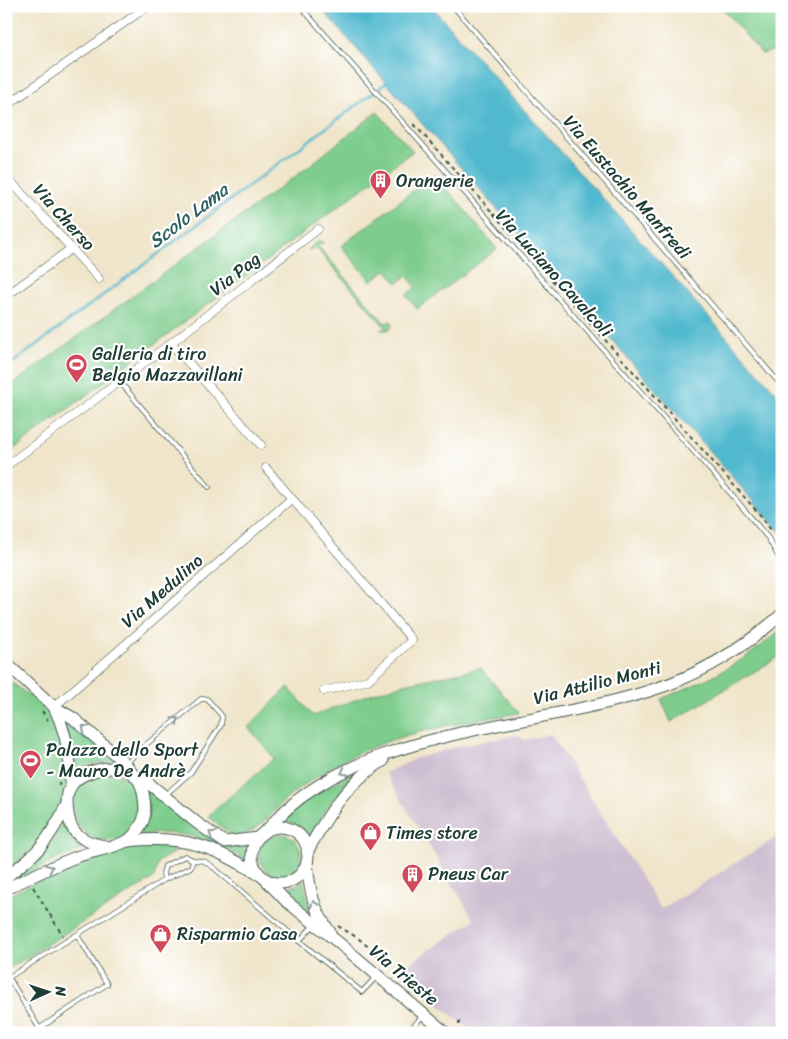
<svg xmlns="http://www.w3.org/2000/svg" width="788" height="1039" font-family="Sriracha,sans-serif">
<style>
.industrial{fill:#cebed1}
.green{fill:#7ecd8d;stroke:#4e8560}
.water{fill:#51b9cf;stroke:#387b82}
.lines{fill:none;stroke-linecap:round;stroke-linejoin:round}
.stream{stroke:#51b9cf;stroke-width:2.5}
.lane-casing{stroke:#3e564a;stroke-width:5.5}
.street-casing{stroke:#3e564a;stroke-width:9}
.secondary-casing{stroke:#3e564a;stroke-width:13}
.path{stroke:#3e564a;stroke-width:2;stroke-dasharray:4 4;stroke-linecap:butt}
.lane{stroke:#fff;stroke-width:4}
.street{stroke:#fff;stroke-width:8}
.secondary{stroke:#fff;stroke-width:11}
.oneway{stroke:#8f9e9a}
.labels{text-anchor:middle;stroke-width:4.5;stroke-linejoin:round;paint-order:stroke}
.poi-label{font-size:18px;fill:#1f3d34;stroke:#fff;text-anchor:start}
.street-label{font-size:18px;fill:#1f3d34;stroke:#fff}
.water-label{font-size:19px;font-style:italic;fill:#2e6262;stroke:#fff}
</style>
<rect width="100%" height="100%" fill="#fff"/>
<filter id="ink" filterUnits="userSpaceOnUse"><feTurbulence type="fractalNoise" baseFrequency=".02" numOctaves="2"/><feDisplacementMap in="SourceGraphic" scale="10" xChannelSelector="R" yChannelSelector="G"/><feConvolveMatrix kernelMatrix="1 2 1 2 8 2 1 2 1" color-interpolation-filters="sRGB"/></filter>
<filter id="wash" filterUnits="userSpaceOnUse"><feTurbulence type="fractalNoise" baseFrequency=".0096" numOctaves="4" result="noise"/><feDisplacementMap in="SourceGraphic" scale="20" xChannelSelector="R" yChannelSelector="G"/><feGaussianBlur stdDeviation="1.12" result="paint"/><feColorMatrix in="noise" values="0 0 0 0 0 0 0 0 0 0 0 0 0 0 0 0 0 1.4 0 .05"/><feComposite in="paint" operator="in"/></filter>
<g filter="url(#wash)">
<rect width="100%" height="100%" fill="#f0e5ca"/>
<!-- industrial -->
<polygon class="industrial" points="551,734 661,909 782,834 782,1033 474,1033 398,971 474,920 385,773 417,758 460,746 517,735 525,740"/>
<!-- green -->
<g class="green">
<polygon points="720,6 782,6 782,48 762,54"/>
<polygon points="377,112 413,151 13,450 6,441 6,389 304,170"/>
<polygon points="435,174 497,249 417,309 406,295 416,287 407,276 397,283 386,270 371,281 341,246"/>
<polygon points="318,240 324,243 317,245 385,323 391,321 392,325 389,330 380,330 386,328 316,248 308,250"/>
<path d="M782,627V655L671,722L661,699C704,681 750,661 782,627Z"/>
<path d="M481,668L519,713C454,724 388,733 330,768C317,776 302,786 290,796C268,814 264,831 233,837L208,816L274,758L248,727L288,687L313,716L370,694L404,684Z"/>
<path d="M6,678C21,690 41,702 52,718C87,771 57,840 6,868Z"/>
<polygon points="64,719 118,762 91,764 76,774 75,756"/>
<path d="M356,771L358,774C338,793 321,812 310,838L295,824L280,820L300,804Z"/>
<circle cx="107" cy="807" r="34"/>
<path d="M146,787L199,831L248,843L250,863C218,841 178,827 140,836Z"/>
<path d="M64,822L69,831L89,847L57,859L12,882L10,879C35,864 50,847 64,822Z"/>
<circle cx="280" cy="855" r="21"/>
<path d="M146,843L183,847L158,862L154,878L6,970V897C52,874 96,852 146,843Z"/>
<polygon points="303,880 311,916 282,889 296,885"/>
</g>
<!-- water -->
<polygon class="water" points="319,6 431,6 782,399 782,534"/>
<g class="lines">
<!-- stream -->
<polyline class="stream" points="6,368 386,83"/>
</g>
</g>
<g filter="url(#ink)">
<g class="lines">
<defs>
<g id="lane">
<polyline points="300,6 732,495 768,538 782,563"/>
<polyline points="453,6 782,386"/>
<polyline points="120,382 209,487"/>
<polyline points="128,762 137,752 201,699 207,699 222,716 221,725 191,772 165,795"/>
<polyline points="193,860 204,861 213,867 299,941 362,992 377,976"/>
<polyline points="299,941 314,925"/>
<polyline points="9,978 42,1033"/>
<polyline points="6,979 164,880 191,867 193,860 185,856 165,866 163,873 164,880"/>
<polyline points="40,1028 107,984 77,935"/>
<polyline points="408,1033 423,1015"/>
</g>
<g id="street">
<polyline points="6,106 148,6"/>
<polyline points="6,176 99,279"/>
<polyline points="6,296 72,248"/>
<polyline points="171,343 261,445"/>
<polyline points="6,466 171,343 318,229"/>
<polyline points="266,468 412,640 368,680 324,691"/>
<polyline points="54,707 291,499"/>
</g>
<g id="secondary">
<polyline points="6,663 54,707 73,718 126,764 132,773"/>
<path d="M54,707C67,733 71,758 71,786"/>
<polyline points="137,778 146,781 197,823 224,842 258,838"/>
<circle cx="280" cy="855" r="28"/>
<path d="M267,830C349,728 535,729 652,690C700,675 744,648 782,614"/>
<path d="M128,841C182,835 213,846 258,874"/>
<path d="M307,852C327,816 347,782 383,761"/>
<path d="M307,861C309,889 313,909 330,932"/>
<path d="M6,877C38,853 48,842 66,806"/>
<polyline points="265,879 286,901 339,943 446,1033"/>
<path d="M6,889C30,877 54,865 79,856C95,851 113,848 127,841C133,838 140,827 143,821C146,813 145,805 144,798C143,791 141,782 136,777C122,760 82,769 71,786C65,795 67,809 69,819C73,839 92,844 110,847"/>
</g>
</defs>
<!-- lane casing -->
<use href="#lane" class="lane-casing"/>
<!-- street casing -->
<use href="#street" class="street-casing"/>
<!-- secondary casing -->
<use href="#secondary" class="secondary-casing"/>
<!-- path -->
<g class="path">
<polyline points="414,124 762,517 771,530"/>
<polyline points="42,711 48,720"/>
<polyline points="59,786 60,773"/>
<polyline points="33,887 63,936"/>
<polyline points="338,926 358,938 389,965"/>
<polyline points="459,1033 459,1020"/>
</g>
<!-- lane -->
<use href="#lane" class="lane"/>
<!-- street -->
<use href="#street" class="street"/>
<!-- secondary -->
<use href="#secondary" class="secondary"/>
</g>
<!-- one-way arrows -->
<defs><path id="oneway-chevron" d="M-2-3.5L2.5 0L-2 3.5" fill="none" stroke-width="1.6" stroke-linecap="round" stroke-linejoin="round" transform="scale(1.25)"/></defs>
<g class="oneway">
<use href="#oneway-chevron" transform="translate(176 720) rotate(-39)"/>
<use href="#oneway-chevron" transform="translate(85 728) rotate(-139)"/>
<use href="#oneway-chevron" transform="translate(344 772) rotate(153)"/>
<use href="#oneway-chevron" transform="translate(212 834) rotate(-146)"/>
<use href="#oneway-chevron" transform="translate(50 868) rotate(-24)"/>
<use href="#oneway-chevron" transform="translate(314 904) rotate(-110)"/>
</g>
</g>
<!-- icons -->
<defs>
<symbol id="building-pin" viewBox="-11 -11 22 30"><path d="M0 17L-7.5 6A9.5 9.5 0 1 1 7.5 6Z" fill="#d1495b" stroke="#fff"/><path d="M-4-6H4V6H1V3H-1V6H-4ZM-2.5-4.3h1.7v1.8h-1.7ZM.8-4.3h1.7v1.8H.8ZM-2.5-1h1.7V.8h-1.7ZM.8-1h1.7V.8H.8Z" fill="#fff"/></symbol>
<symbol id="stadium-pin" viewBox="-11 -11 22 30"><path d="M0 17L-7.5 6A9.5 9.5 0 1 1 7.5 6Z" fill="#d1495b" stroke="#fff"/><path d="M0-5a6.5 5 0 1 0 0 10a6.5 5 0 1 0 0-10ZM-3.5-1.8h7v3.6h-7Z" fill="#fff"/></symbol>
<symbol id="shop-pin" viewBox="-11 -11 22 30"><path d="M0 17L-7.5 6A9.5 9.5 0 1 1 7.5 6Z" fill="#d1495b" stroke="#fff"/><path d="M-5-2.5h2.3a2.7 3.5 0 0 1 5.4 0H5L5.5 6h-11ZM-1.5-2.5h3a1.5 2.3 0 0 0-3 0Z" fill="#fff"/></symbol>
</defs>
<g fill-rule="evenodd">
<use href="#building-pin" x="368" y="168" width="25" height="34"/>
<use href="#stadium-pin" x="64" y="352" width="25" height="34"/>
<use href="#stadium-pin" x="18" y="748" width="25" height="34"/>
<use href="#shop-pin" x="358" y="820" width="25" height="34"/>
<use href="#building-pin" x="400" y="862" width="25" height="34"/>
<use href="#shop-pin" x="148" y="922" width="25" height="34"/>
</g>
<g class="labels">
<!-- poi labels -->
<g class="poi-label">
<text x="396" y="187">Orangerie</text>
<text x="92" y="360">Galleria di tiro<tspan x="92" dy="21">Belgio Mazzavillani</tspan></text>
<text x="46" y="756">Palazzo dello Sport<tspan x="46" dy="21">- Mauro De Andrè</tspan></text>
<text x="386" y="839">Times store</text>
<text x="428" y="880">Pneus Car</text>
<text x="177" y="940">Risparmio Casa</text>
</g>
<!-- street labels -->
<g class="street-label">
<text transform="translate(627 187) rotate(49)" y="6">Via Eustachio Manfredi</text>
<text transform="translate(64 217) rotate(48)" y="6">Via Cherso</text>
<text transform="translate(554 273) rotate(48)" y="6">Via Luciano Cavalcoli</text>
<text transform="translate(235 274) rotate(-38)" y="6">Via Pag</text>
<text transform="translate(162 591) rotate(-41)" y="6">Via Medulino</text>
<text transform="translate(597 683) rotate(-14)" y="6">Via Attilio Monti</text>
<text transform="translate(404 975) rotate(40)" y="6">Via Trieste</text>
</g>
<!-- water labels -->
<g class="water-label">
<text transform="translate(188 215) rotate(-37)" y="7">Scolo Lama</text>
</g>
</g>
<!-- margin -->
<rect width="788" height="1039" fill="none" stroke="#fff" stroke-width="25"/>
<!-- north arrow -->
<g transform="translate(48 992) rotate(87)" stroke="#ffffff" stroke-width="4" paint-order="stroke">
<path d="M0-4L9 19L0 12L-9 19Z" fill="#1f3d34"/>
<text y="-8" font-size="14" font-weight="bold" text-anchor="middle" fill="#1f3d34">N</text>
</g>
</svg>
